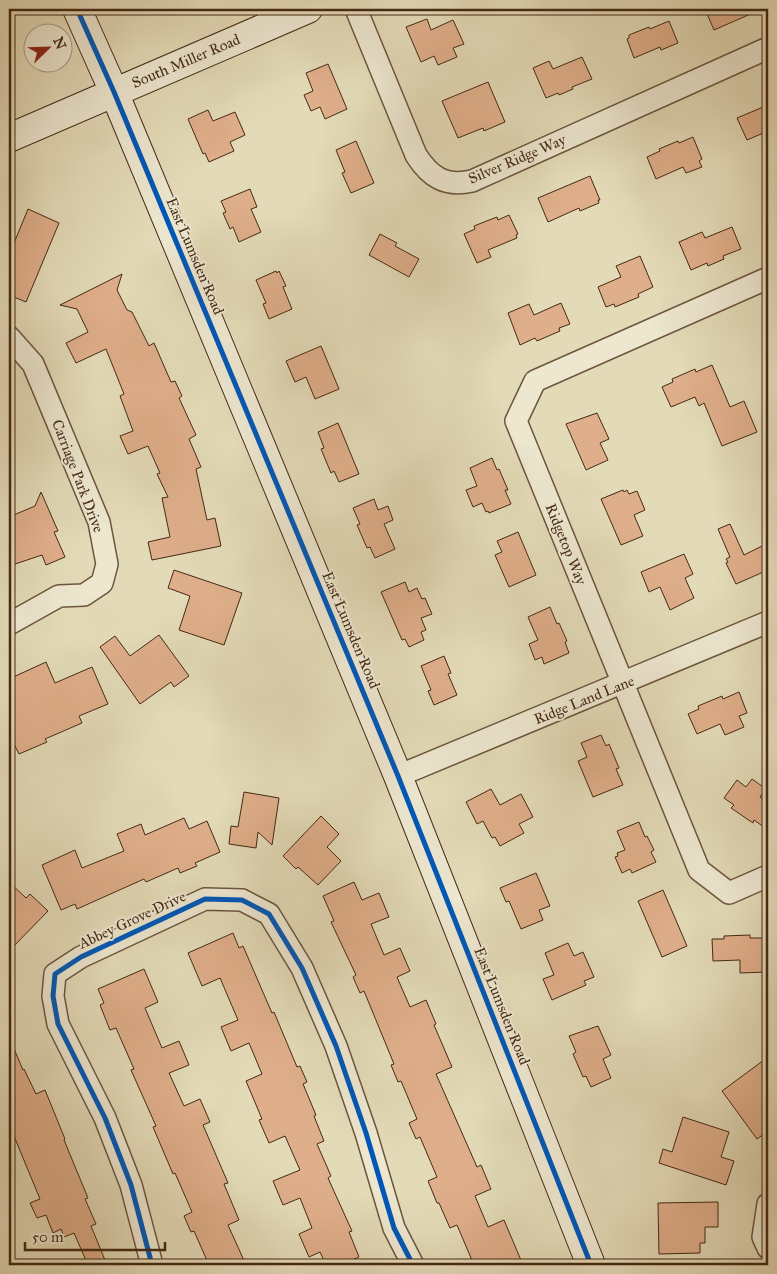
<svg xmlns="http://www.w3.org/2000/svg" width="777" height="1274" font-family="'IM FELL Great Primer',serif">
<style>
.building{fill:#dfae8a;stroke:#442914}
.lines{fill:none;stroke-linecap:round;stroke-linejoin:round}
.street-casing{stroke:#6c553d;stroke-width:24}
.secondary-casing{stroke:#442914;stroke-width:30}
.street{stroke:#ede7d0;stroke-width:21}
.secondary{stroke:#ede7d0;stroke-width:28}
.cycleway-casing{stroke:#ede7d0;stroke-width:8}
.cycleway{stroke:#0057b8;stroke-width:5}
.labels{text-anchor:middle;stroke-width:4;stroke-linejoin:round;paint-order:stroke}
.street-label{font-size:15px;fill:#442914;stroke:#ede7d0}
</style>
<rect width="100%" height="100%" fill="#e3dab7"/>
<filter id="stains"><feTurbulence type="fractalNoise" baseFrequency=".004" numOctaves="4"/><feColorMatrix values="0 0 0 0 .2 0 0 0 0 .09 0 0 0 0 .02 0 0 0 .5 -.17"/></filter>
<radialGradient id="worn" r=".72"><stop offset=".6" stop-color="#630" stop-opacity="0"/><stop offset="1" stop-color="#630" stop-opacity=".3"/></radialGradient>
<!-- building -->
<g class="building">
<polygon points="705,9 762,9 714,30"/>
<polygon points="427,19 431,30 453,20 464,44 453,48 457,57 438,65 434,56 421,62 406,27"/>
<polygon points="669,21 678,43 661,50 660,47 634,58 627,39 629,38 629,35 649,27 650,29"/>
<polygon points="582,57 592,79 572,87 573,89 559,95 558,93 546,98 533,68 549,61 553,69"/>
<polygon points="328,64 347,109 325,119 320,107 311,111 304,95 313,91 306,73"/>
<polygon points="488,82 505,122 484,131 483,128 458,138 442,101"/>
<polygon points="768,105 768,131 747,140 737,118"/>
<polygon points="208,110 213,121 235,112 245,135 230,142 234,151 209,162 205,153 203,154 188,119"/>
<polygon points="693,137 702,159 699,161 702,167 686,173 683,167 656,179 647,157 660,151 659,149 678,141 679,143"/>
<polygon points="356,141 374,183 351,193 342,173 345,172 336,150"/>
<polygon points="590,176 600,200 598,200 599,203 580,211 579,208 548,222 538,198"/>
<polygon points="250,189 257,207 251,209 261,232 239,242 233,227 230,229 223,213 226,212 221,201"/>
<polygon points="28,209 59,223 26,302 9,295 9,240 14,243"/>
<polygon points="509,215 518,234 516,235 517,238 488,250 491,257 477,263 464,234 475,229 474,226 484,222 497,217 498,220"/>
<polygon points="732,227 741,249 723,256 724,259 708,266 707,263 691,270 679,242 702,232 705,238"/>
<polygon points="380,234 397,243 395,246 419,259 409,277 369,255"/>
<polygon points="640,256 653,287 638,294 639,297 615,307 614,304 606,307 598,287 621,277 616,266"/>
<polygon points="276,271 277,273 279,271 286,286 283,287 292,309 269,319 263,304 266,303 256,280"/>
<polygon points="122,274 117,290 127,310 132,312 149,346 154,343 171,382 175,381 182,396 179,398 196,435 189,439 201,467 196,469 207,520 215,518 221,546 152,560 148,542 170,537 162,498 168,497 157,474 160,473 148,446 128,454 120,436 133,431 120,396 124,394 106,349 76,363 66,343 88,332 77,309 60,305"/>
<polygon points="561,303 570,324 559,328 560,331 537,341 535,338 520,345 508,313 529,304 534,315"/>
<polygon points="321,346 339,389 315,399 306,377 295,382 286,361"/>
<polygon points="712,365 730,407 744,401 757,432 722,446 704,403 699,406 695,397 671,407 662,387 673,382 672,379 695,369 696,372"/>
<polygon points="597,413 609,439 600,443 608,460 586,470 566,424"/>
<polygon points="338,423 359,474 339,482 334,471 331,473 321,449 324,448 318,432"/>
<polygon points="492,458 497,470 499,469 508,490 505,490 511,504 489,513 488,511 486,512 482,503 473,507 466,490 477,486 470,468"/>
<polygon points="623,490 624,492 627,490 629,494 637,491 645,510 634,515 643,536 621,545 601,499"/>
<polygon points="41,492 58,531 54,532 65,557 46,565 42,555 9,566 9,517 35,506"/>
<polygon points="374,499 378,510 388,506 393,520 384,524 395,549 375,558 370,547 367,548 357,525 360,524 353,508"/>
<polygon points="730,524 744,555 768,543 768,570 736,584 726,563 728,562 726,559 730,557 718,529"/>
<polygon points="518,532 536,575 509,587 495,555 502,552 497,541"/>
<polygon points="684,554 693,574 685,578 694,598 670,610 660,587 649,592 641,572"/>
<polygon points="174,570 242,593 224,645 179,630 190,596 168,588"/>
<polygon points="405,582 409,592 417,588 422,599 425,598 432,614 421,618 426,630 421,632 424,640 409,647 405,639 402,640 381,592"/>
<polygon points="550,607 557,624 559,623 567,641 565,642 569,653 544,664 542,657 535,660 529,644 538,640 528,617"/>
<polygon points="159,635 189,676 174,687 171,682 140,704 100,647 115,636 130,656"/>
<polygon points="444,656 451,673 448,674 457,695 434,705 428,691 431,690 421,666"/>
<polygon points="46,662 55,683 92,667 108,704 79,716 82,723 45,739 47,742 19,754 14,744 9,746 9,679"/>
<polygon points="739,692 747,713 739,716 744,727 725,735 720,724 697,734 688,714 699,709 698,706 722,696 723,699"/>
<polygon points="601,735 606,746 609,744 619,768 616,769 623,785 593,797 578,761 587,757 581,743"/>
<polygon points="752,779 766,789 760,797 768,803 768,830 754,820 753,823 731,808 734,805 724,798 737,780 746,787"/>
<polygon points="491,789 500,805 521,794 533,817 519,824 524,833 500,846 495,837 492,838 483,821 477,824 466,802"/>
<polygon points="244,792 279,798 272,845 258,832 256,848 229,844 231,826 238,827"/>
<polygon points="321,816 339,834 327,847 341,861 318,885 298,867 296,869 283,856"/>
<polygon points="184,818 189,829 207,821 220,852 195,863 197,866 180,873 178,868 146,882 144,879 77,909 75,904 61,910 42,865 75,850 82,868 124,851 117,834 141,824 145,835"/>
<polygon points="639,822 645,837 647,836 654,850 651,852 656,862 632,873 630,869 622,873 615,857 618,856 617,853 625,850 617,831"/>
<polygon points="536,873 550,906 539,910 543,920 521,929 509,901 506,902 500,888"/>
<polygon points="9,882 26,898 30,894 48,911 9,951"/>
<polygon points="354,882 362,900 379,893 389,917 371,924 384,955 400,948 410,971 397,977 410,1007 426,1000 436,1024 434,1025 452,1067 436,1074 477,1167 481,1165 491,1189 475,1196 488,1227 504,1220 523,1265 474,1265 457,1225 450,1228 439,1203 437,1203 428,1181 437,1177 420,1137 416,1139 409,1123 417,1119 401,1081 398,1082 391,1065 394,1064 364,991 360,993 353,977 356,975 331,922 334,921 323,896"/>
<polygon points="663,890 687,946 662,957 638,901"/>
<polygon points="233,933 239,948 243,946 272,1013 274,1012 297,1067 300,1066 307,1082 303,1084 316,1115 314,1116 324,1141 317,1144 331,1176 328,1178 352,1231 349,1232 359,1257 340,1265 326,1265 320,1252 309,1257 299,1234 312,1228 300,1198 283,1205 273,1181 300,1170 285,1136 269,1143 259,1120 262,1119 246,1081 262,1074 249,1043 231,1051 221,1027 238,1020 220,978 202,986 188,953"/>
<polygon points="750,935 750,938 767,938 768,972 740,973 740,960 713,961 712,939 724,939 724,936"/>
<polygon points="568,943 574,956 583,952 594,977 584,981 586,985 552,1000 543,979 554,975 545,953"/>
<polygon points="144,969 158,1002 145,1008 162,1048 179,1041 189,1065 169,1073 184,1106 200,1099 210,1122 203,1125 228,1183 224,1184 239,1220 228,1225 246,1265 209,1265 194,1231 191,1232 184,1216 192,1212 175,1173 173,1174 153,1127 156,1126 131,1070 134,1069 116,1028 110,1030 100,1005 104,1003 98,989"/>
<polygon points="598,1026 611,1055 603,1059 611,1078 591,1087 586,1076 583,1077 573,1054 576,1052 569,1036"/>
<polygon points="9,1037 23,1070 24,1069 36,1094 45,1090 65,1139 64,1140 88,1198 85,1199 96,1224 91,1226 107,1265 88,1265 74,1233 64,1237 61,1229 53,1233 46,1215 37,1218 30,1203 40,1199 9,1124"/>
<polygon points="768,1057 768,1131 757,1139 722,1091"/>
<polygon points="683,1117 729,1132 721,1157 734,1161 726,1185 659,1163 663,1149 672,1152"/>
<polygon points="718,1202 718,1227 705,1227 705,1243 700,1243 700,1253 659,1254 658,1203"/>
</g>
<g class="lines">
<defs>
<g id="street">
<path d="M356,9L416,155C430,177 445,187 472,181L768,48"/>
<polyline points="768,278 535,381 516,421 699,870 729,893 768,876"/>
<polyline points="9,337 33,364 99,522 107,564 102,583 84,595 59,596 9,624"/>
<polyline points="398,776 768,622"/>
<polyline points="768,1204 763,1237 768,1248"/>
<polyline points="152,1265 131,1185 105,1118 58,1024 53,996 55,974 81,957 205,899 242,900 269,914 302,968 336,1046 366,1133 394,1228 413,1265"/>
</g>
<g id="secondary">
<polyline points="77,9 114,92 398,776 591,1265"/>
<polyline points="9,138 308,9"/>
</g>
</defs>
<!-- street casing -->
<use href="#street" class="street-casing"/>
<!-- secondary casing -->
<use href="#secondary" class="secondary-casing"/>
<!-- street -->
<use href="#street" class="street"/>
<!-- secondary -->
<use href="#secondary" class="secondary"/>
<defs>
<g id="cycleway">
<polyline points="77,9 114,92 398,776 591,1265"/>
<polyline points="152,1265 131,1185 105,1118 58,1024 53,996 55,974 81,957 205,899 242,900 269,914 302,968 336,1046 366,1133 394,1228 413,1265"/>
</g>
</defs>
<!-- cycleway casing -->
<use href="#cycleway" class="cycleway-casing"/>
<!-- cycleway -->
<use href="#cycleway" class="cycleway"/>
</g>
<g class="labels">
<!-- street labels -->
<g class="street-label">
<text transform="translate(186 61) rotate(-23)" y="5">South Miller Road</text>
<text transform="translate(517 159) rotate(-23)" y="5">Silver Ridge Way</text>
<text transform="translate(195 256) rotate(67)" y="5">East Lumsden Road</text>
<text transform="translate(78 476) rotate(69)" y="5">Carriage Park Drive</text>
<text transform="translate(566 544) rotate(68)" y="5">Ridgetop Way</text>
<text transform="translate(351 630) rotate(67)" y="5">East Lumsden Road</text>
<text transform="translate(584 700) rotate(-22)" y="5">Ridge Land Lane</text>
<text transform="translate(132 920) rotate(-25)" y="5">Abbey Grove Drive</text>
<text transform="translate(502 1006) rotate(68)" y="5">East Lumsden Road</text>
</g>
</g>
<!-- margin -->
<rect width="777" height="1274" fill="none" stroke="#e3dab7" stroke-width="30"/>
<rect x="10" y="10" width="757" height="1254" fill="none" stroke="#442914" stroke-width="2.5"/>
<rect x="15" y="15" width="747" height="1244" fill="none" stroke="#442914"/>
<!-- north arrow -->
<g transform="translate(48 48) rotate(67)"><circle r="24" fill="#ede7d0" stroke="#a99b85"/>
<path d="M0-4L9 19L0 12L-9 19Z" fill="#8f2418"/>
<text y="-8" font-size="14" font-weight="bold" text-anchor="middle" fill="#442914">N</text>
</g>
<!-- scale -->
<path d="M25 1242v8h140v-8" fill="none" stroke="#442914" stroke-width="2.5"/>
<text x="32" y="1242" font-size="15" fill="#442914" stroke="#ede7d0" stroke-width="4" paint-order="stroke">50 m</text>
<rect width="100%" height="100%" filter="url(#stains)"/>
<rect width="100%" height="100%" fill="url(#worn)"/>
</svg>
